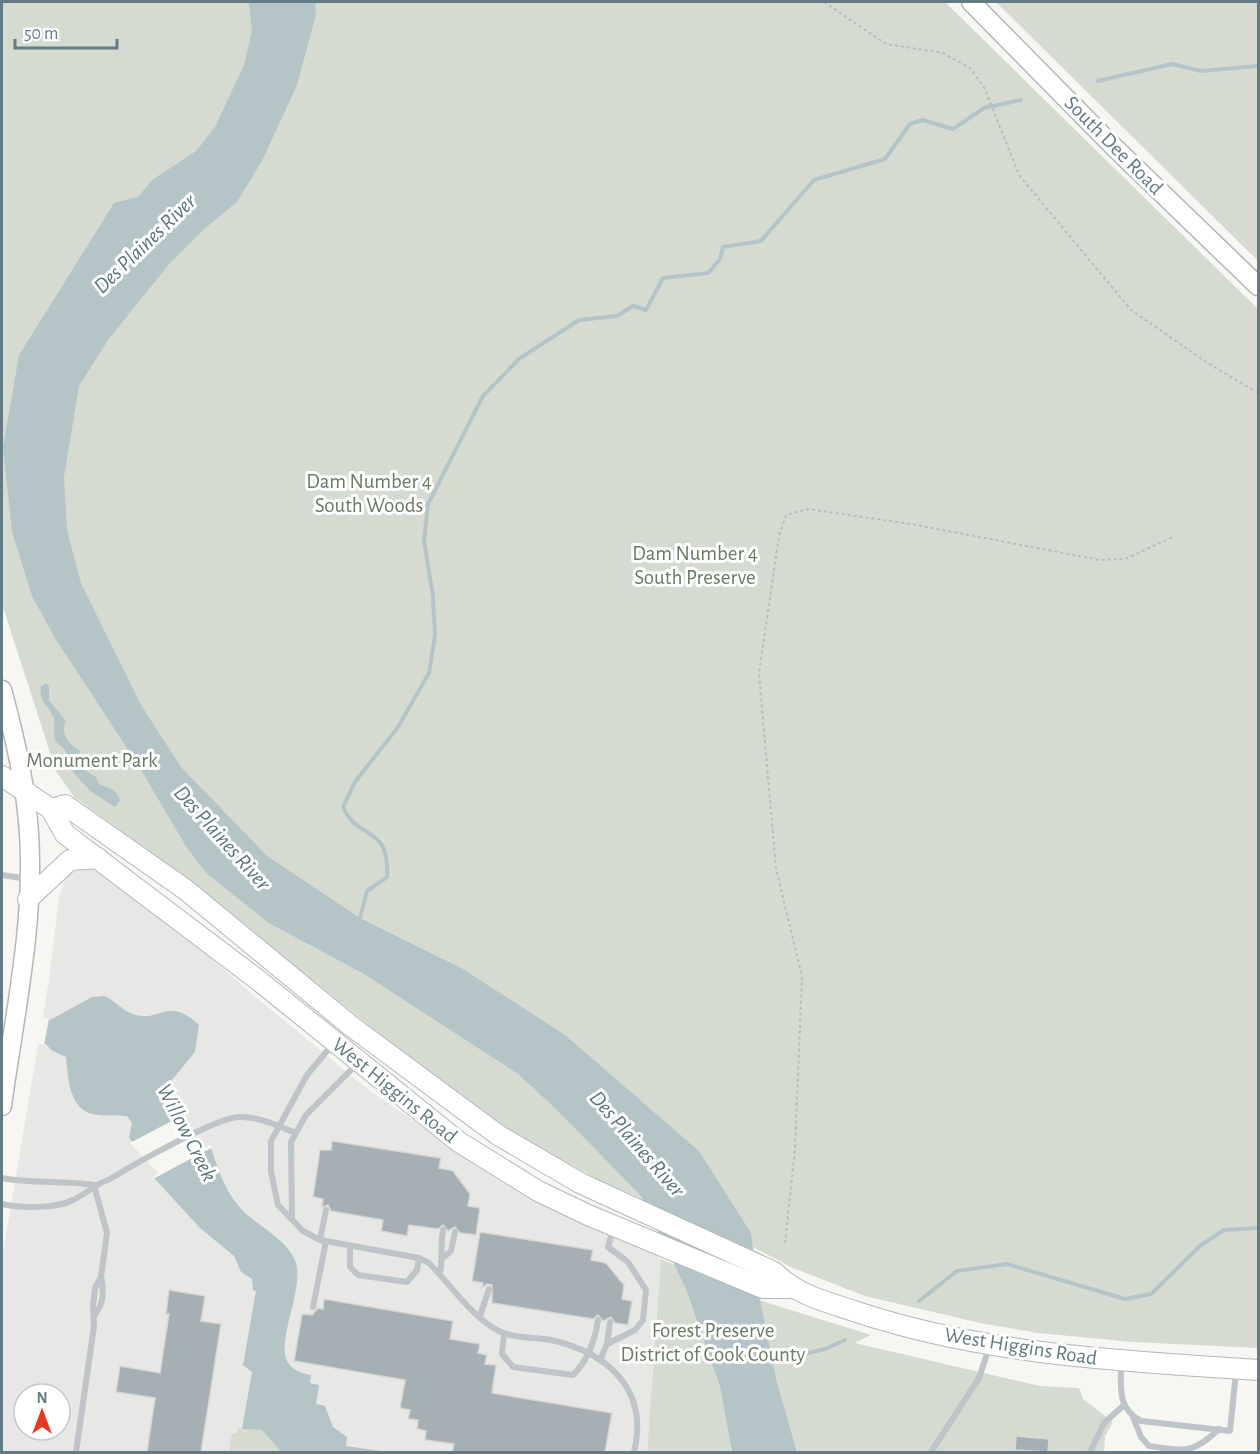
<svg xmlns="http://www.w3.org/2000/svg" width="1260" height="1454" font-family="'Alegreya Sans',sans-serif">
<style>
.built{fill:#e7e7e6;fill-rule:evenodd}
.green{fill:#d6dbd1}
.water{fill:#b5c5c7}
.pier{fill:#f6f6f2}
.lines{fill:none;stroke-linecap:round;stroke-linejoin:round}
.stream{stroke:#b5c5c7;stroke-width:4}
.building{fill:#a6b0b4;stroke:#d7d7d5;stroke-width:1.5}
.secondary-casing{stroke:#b1b8bb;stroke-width:21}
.primary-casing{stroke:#b2b8bb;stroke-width:22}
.path{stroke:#b8bcbe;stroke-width:2;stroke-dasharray:3 3;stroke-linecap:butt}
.service{stroke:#bec4c7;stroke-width:6}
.secondary{stroke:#fff;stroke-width:18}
.primary{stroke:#fff;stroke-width:20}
.labels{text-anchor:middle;stroke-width:6;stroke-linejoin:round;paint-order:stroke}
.street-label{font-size:21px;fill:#647a84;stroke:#fff}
.park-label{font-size:21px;fill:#6b7b63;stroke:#fff}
.water-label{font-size:22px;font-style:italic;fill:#5a767a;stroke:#fff}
</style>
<rect width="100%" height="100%" fill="#f6f6f2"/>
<!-- built -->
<path class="built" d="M89,866L98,869L157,911L252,994L370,1091L480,1165L649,1249L661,1259L647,1452H2V1259L49,980L59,897L67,874L76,868ZM24,1394H60V1430H24Z"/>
<!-- green -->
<g class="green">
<polygon points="2,2 945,2 1258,309 1258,1348 1133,1342 1038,1333 980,1323 865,1296 793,1268 757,1249 597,1179 507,1130 428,1073 180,874 74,797 56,771 2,604"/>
<polygon points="995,2 1258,2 1258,261 1001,7"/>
<polygon points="661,1259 765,1302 871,1335 855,1343 1040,1386 1079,1388 1083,1399 1113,1422 1105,1436 1104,1452 797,1452 776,1378 723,1401 732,1452 647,1452"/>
<polygon points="238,1428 262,1430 281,1452 229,1452 232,1433 237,1433"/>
</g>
<!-- water -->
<g class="water">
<polygon points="249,3 315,2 316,15 297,85 262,161 237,202 203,230 170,263 108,340 79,386 64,477 67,530 81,583 141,705 181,767 267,856 360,918 463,969 565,1035 699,1151 751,1233 760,1300 776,1378 797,1452 732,1452 720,1386 686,1289 641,1196 557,1110 518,1074 364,974 269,923 206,873 185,845 140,768 55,638 32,596 12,532 3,447 19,355 114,203 138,197 152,180 196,151 215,127 244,65 252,31"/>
<path d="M46,683L49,686V700L66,721C60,733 68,745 80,750L77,765L96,777L99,784C109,788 117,789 120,800L115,807L90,791L73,772L65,750L55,741C53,733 56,724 53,716C48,706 38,699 41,686Z"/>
<path d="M105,996C115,1001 123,1011 133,1014C159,1024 168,995 199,1025L195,1052L172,1080L170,1094L199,1154L211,1148C219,1172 226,1194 244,1212C260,1227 289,1241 296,1263C303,1290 279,1336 286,1358C289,1369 301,1373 311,1375L310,1383L319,1385L316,1404L325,1406L333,1427L347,1437L346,1446L387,1452H281L262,1430L242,1429L252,1372L243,1365L256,1291L253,1290L252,1279L241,1272L234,1256L200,1228L154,1178L162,1174L129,1138L132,1123L127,1116C117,1115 108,1116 98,1115C69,1113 68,1078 66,1057L51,1050L46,1044L2,1037V1011L50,1020L92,997Z"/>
</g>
<!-- pier -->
<g class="pier">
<polygon points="2,1010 49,1019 44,1045 2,1038"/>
<polygon points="183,1115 201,1150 210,1145 213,1147 151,1180 158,1173 130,1143"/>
</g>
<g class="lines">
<!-- stream -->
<g class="stream">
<polyline points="1098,81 1172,64 1201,71 1258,66"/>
<path d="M359,922L367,891L387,877C390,823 358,842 343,807L355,782L398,727L429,673L435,635L433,596L424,541L428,504L483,396L519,359L579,320L617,316L633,306L646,310L663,278L708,273L720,259L723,247L761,241L814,180L885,159L910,124L923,120L953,129L984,108L1021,100"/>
<polyline points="919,1301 957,1271 1007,1264 1125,1299 1151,1294 1201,1245 1224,1230 1258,1228"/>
<polyline points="768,1363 825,1349 845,1340"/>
</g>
</g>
<!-- building -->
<g class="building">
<polygon points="332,1141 441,1158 439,1168 453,1171 470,1194 468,1206 480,1208 476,1235 460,1233 455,1227 448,1231 443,1225 438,1229 409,1225 407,1236 381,1231 383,1220 331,1211 328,1205 322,1207 323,1199 313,1197 320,1150 331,1150"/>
<polygon points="480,1232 593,1250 591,1260 606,1263 624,1285 622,1299 632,1301 628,1325 615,1323 611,1317 603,1321 598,1315 593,1319 492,1303 492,1285 487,1284 482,1288 483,1283 472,1281"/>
<polygon points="169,1290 205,1296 201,1321 221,1324 201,1452 147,1452 155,1398 116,1392 120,1366 160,1373 169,1314 166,1314"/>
<polygon points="324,1299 453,1321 450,1339 480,1344 478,1353 487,1355 485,1364 496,1365 492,1393 612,1413 605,1452 452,1452 454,1444 425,1440 426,1431 417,1429 418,1420 408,1419 410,1410 400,1408 405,1380 294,1361 302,1314 312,1315 318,1308 323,1309"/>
<polygon points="1016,1436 1049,1439 1048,1452 1015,1450"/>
</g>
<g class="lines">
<defs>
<g id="secondary">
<polyline points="971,2 1115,148 1258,286"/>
<path d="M2,690C15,737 26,785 29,833C35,924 14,1017 2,1106"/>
</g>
<g id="primary">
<polyline points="2,776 51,809 65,834 258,980 459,1142 538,1191 588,1215 763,1288 789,1288"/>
<path d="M51,809L65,805L186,890L351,1026L498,1135L580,1183L774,1272C797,1295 824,1301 854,1311C985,1355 1122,1361 1258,1370"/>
<polyline points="28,899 70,860 98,858"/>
</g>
</defs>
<!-- secondary casing -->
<use href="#secondary" class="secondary-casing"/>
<!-- primary casing -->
<use href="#primary" class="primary-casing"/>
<!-- path -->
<g class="path">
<polyline points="824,2 886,44 943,53 970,68 984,87 1019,175 1131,310 1206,362 1258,393"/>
<polyline points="785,1243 795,1149 802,976 776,869 759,673 779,536 786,515 808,509 911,524 1100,560 1125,559 1175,536"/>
</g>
<!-- service -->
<g class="service">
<polyline points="2,875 28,879"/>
<path d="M332,1045L307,1075L271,1141V1172L278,1205L303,1231L320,1240L419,1258L429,1263C451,1285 473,1319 501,1332C516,1339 535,1337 551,1340C609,1353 649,1390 634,1452"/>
<path d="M2,1178C32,1184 63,1180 94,1185"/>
<path d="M2,1204C19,1208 56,1209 73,1200C86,1194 95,1184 110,1179C133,1165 215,1118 239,1117C258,1116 278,1126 296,1133"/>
<polyline points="292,1218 291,1142 306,1115 357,1064"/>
<polyline points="320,1240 326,1210"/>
<polyline points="350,1246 350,1267 358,1275 407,1282 417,1270 419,1258"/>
<polyline points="444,1257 451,1251 455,1232"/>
<path d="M440,1273C443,1258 440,1246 443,1230"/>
<polyline points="313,1307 326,1241"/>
<path d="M95,1315C104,1303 104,1291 101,1277"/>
<polyline points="480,1316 489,1289"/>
<path d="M504,1334L502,1354L513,1367L573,1375C588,1360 595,1341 598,1320"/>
<polyline points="607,1344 610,1322"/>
<polyline points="600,1360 607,1344 635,1330 643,1320 646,1290 628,1262 608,1247 613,1229"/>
<path d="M1121,1364C1121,1389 1117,1408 1141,1421L1230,1431L1236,1372"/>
<path d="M1133,1417L1141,1437L1149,1446C1185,1451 1193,1454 1219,1429"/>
<polyline points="76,1452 94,1326 93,1306 95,1288 101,1277 107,1233 94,1185"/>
<polyline points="931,1452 979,1378 989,1348"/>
<polyline points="1090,1452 1104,1423 1123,1406"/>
</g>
<!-- secondary -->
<use href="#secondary" class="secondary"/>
<!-- primary -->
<use href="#primary" class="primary"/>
</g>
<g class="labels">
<!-- street labels -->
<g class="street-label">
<text transform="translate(1114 145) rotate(45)" y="7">South Dee Road</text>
<text transform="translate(395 1090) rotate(39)" y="7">West Higgins Road</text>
<text transform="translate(1021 1346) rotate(9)" y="7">West Higgins Road</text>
</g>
<!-- park labels -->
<g class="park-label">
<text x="369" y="488">Dam Number 4<tspan x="369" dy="24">South Woods</tspan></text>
<text x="695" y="560">Dam Number 4<tspan x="695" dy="24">South Preserve</tspan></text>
<text x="92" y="767">Monument Park</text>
<text x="713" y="1337">Forest Preserve<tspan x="713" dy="24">District of Cook County</tspan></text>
</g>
<!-- water labels -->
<g class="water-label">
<text transform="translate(144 243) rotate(-44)" y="8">Des Plaines River</text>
<text transform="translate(223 837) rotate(48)" y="8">Des Plaines River</text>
<text transform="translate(188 1132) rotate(63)" y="8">Willow Creek</text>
<text transform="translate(638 1143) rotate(49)" y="8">Des Plaines River</text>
</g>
</g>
<!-- border -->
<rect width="1260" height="1454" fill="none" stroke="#647a84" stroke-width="6"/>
<!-- north arrow -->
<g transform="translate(42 1412)"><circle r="28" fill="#ffffff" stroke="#c1cace" stroke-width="1.5"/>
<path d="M0-4.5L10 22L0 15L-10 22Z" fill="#e83820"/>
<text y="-9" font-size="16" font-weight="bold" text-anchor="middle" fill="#647a84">N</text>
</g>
<!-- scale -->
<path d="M15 39v9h102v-9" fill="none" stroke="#647a84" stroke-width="3"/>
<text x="24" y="39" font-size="18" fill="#647a84" stroke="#ffffff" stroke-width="4.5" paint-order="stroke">50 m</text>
</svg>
